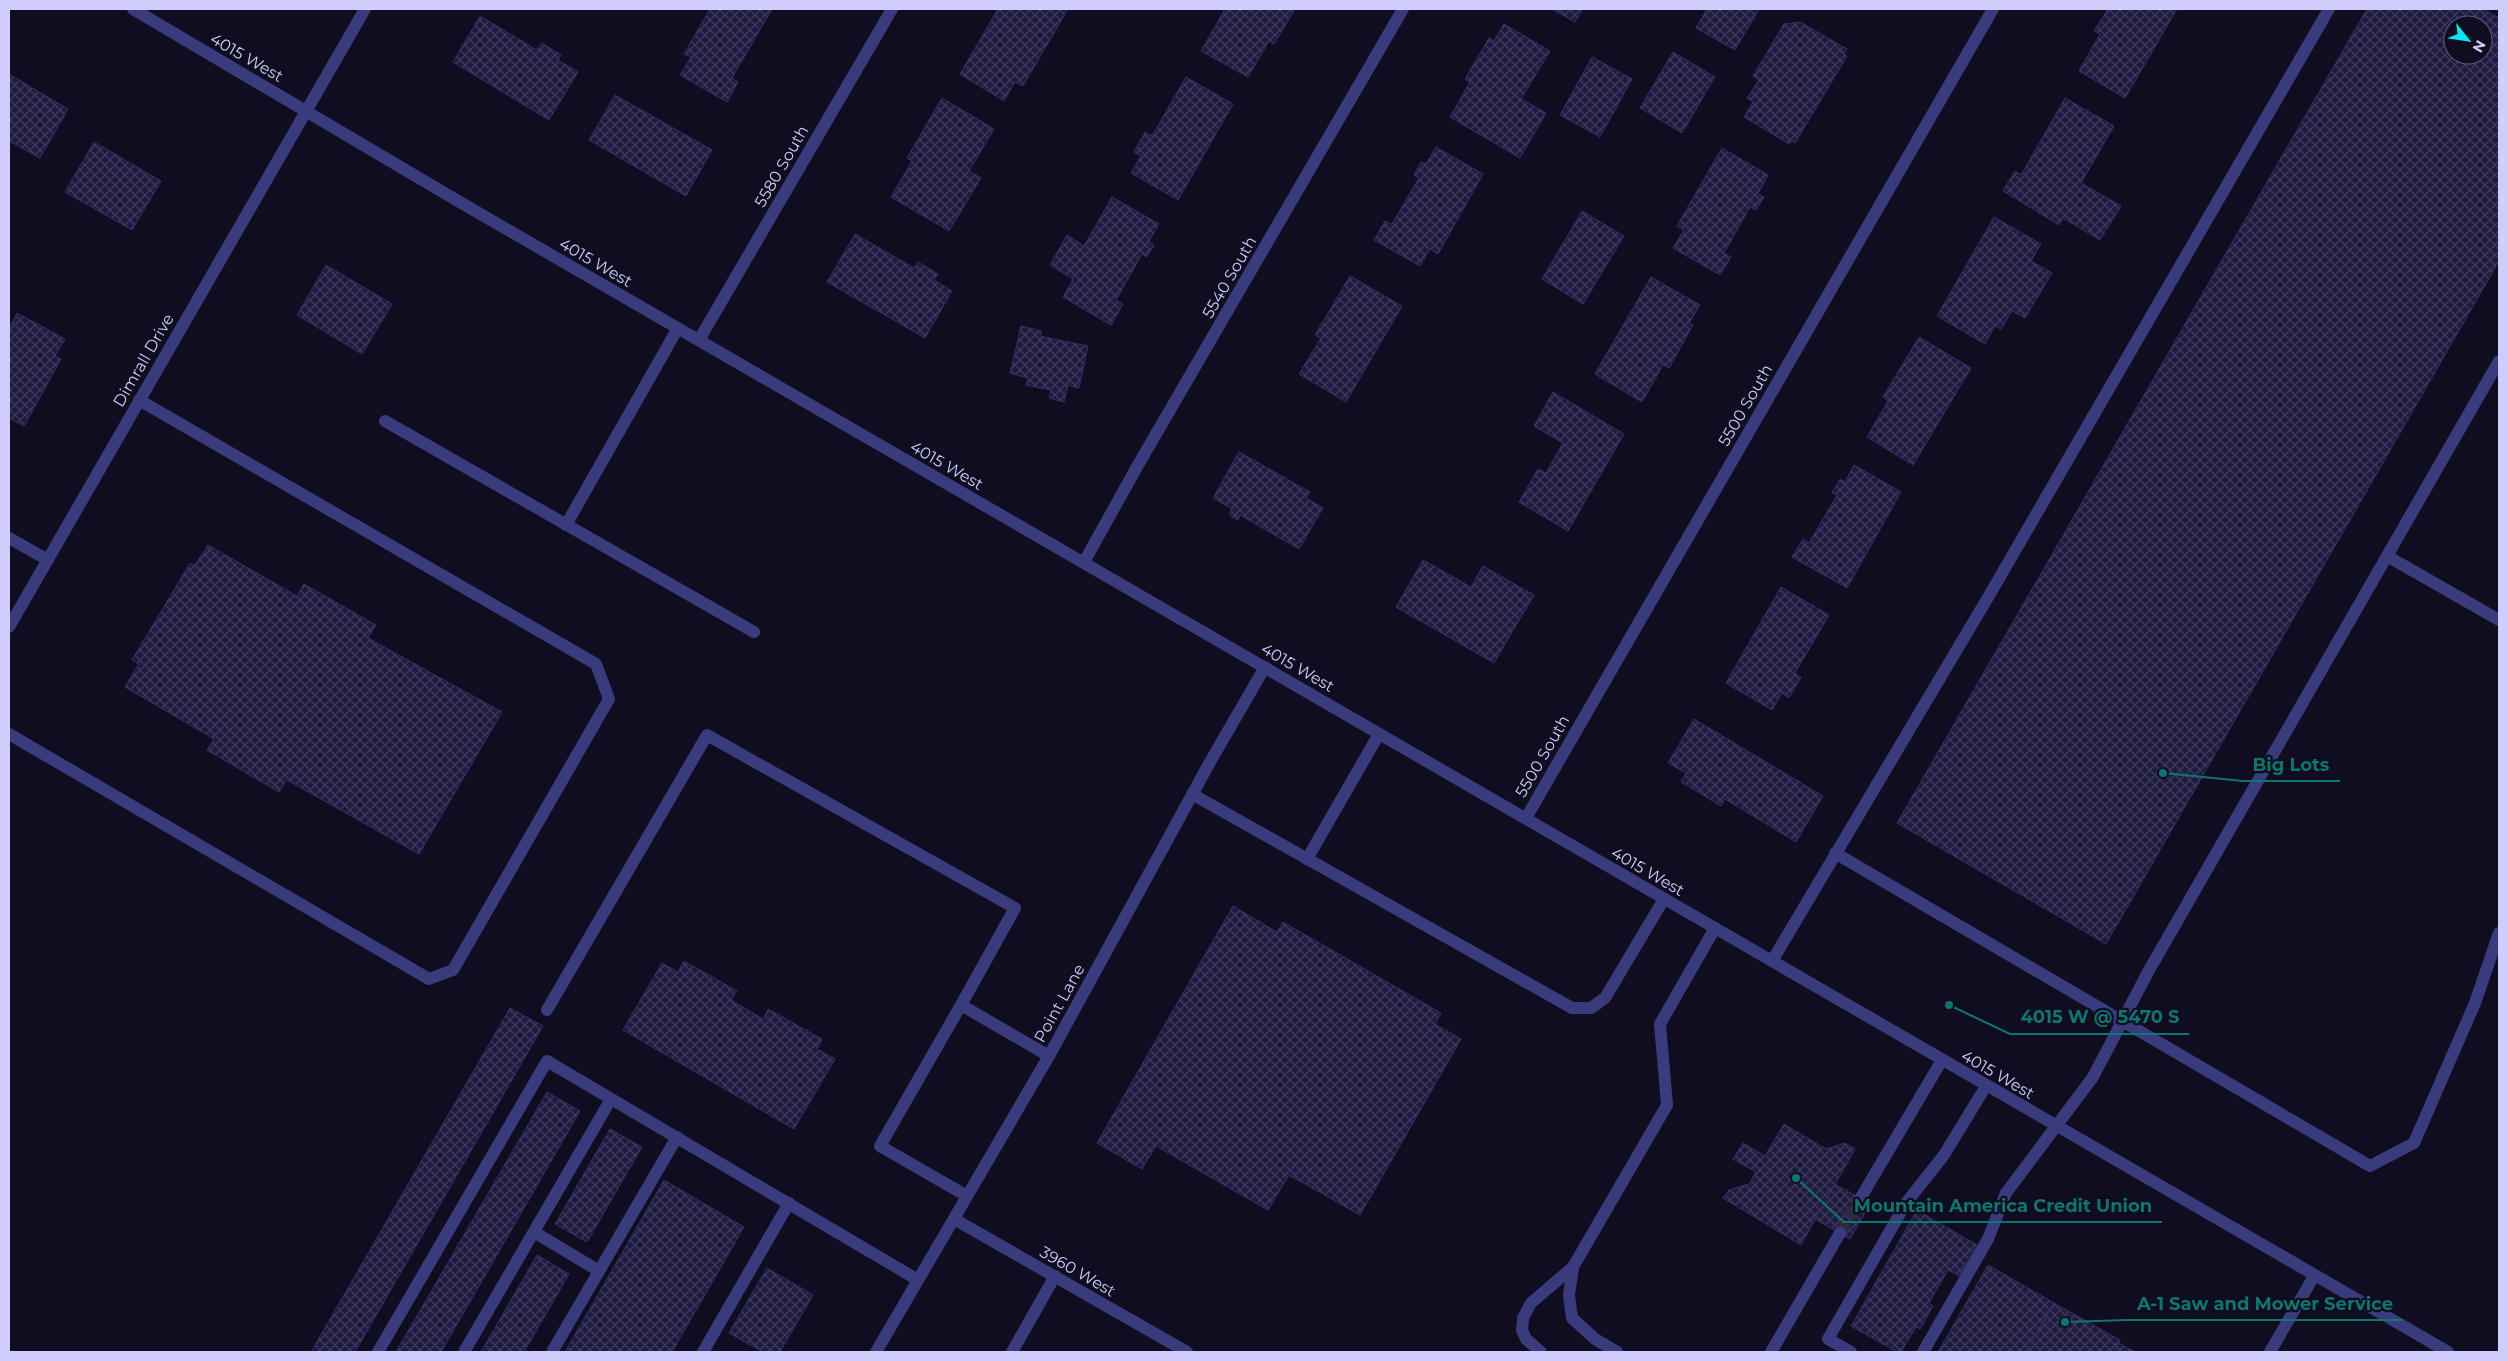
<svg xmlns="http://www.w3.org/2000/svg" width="2508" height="1361" font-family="Montserrat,sans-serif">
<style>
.building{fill:url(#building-cross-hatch);stroke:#352d6b;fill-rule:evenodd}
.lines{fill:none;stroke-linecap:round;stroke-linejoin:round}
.minor-tunnel{stroke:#2c2a40;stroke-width:12;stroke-dasharray:12 6;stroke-linecap:butt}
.minor{stroke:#3a3b7d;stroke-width:12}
.labels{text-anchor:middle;stroke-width:4.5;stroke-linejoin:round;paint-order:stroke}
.street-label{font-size:16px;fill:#d0cdfd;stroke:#0f0d1f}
.leader{fill:none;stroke:#0f766e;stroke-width:2}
.callout-dot{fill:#0f766e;stroke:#0f0d1f;stroke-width:2}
.callout-label{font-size:18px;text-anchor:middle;font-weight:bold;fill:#0f766e;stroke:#0f0d1f;stroke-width:4.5;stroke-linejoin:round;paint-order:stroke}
</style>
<defs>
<pattern id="building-cross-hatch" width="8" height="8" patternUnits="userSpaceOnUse" patternTransform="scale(1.25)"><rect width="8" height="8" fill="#1f1a40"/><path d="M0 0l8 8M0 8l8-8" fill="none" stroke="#3e3a5c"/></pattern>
</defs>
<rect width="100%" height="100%" fill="#0f0d1f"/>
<!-- building -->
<g class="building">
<polygon points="710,9 772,9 732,78 738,82 727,102 680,75 691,57 684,54"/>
<polygon points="998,9 1068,9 1023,86 1015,82 1004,101 960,74"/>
<polygon points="1225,9 1295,9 1274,44 1269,41 1248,77 1201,51"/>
<polygon points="1552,9 1583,9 1575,22"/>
<polygon points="1707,9 1759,9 1735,50 1696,28"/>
<polygon points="2108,9 2177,9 2125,98 2079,71 2100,34 2094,31"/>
<path d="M2367,9H2483L2499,18V261L2106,944L1897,823ZM2453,25H2483V55H2453Z"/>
<polygon points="480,16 537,50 542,43 561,55 558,60 578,72 549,120 453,62"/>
<polygon points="1800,22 1847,49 1844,54 1847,56 1795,143 1792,141 1789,144 1744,117 1753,102 1747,98 1759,80 1753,76 1784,24"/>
<polygon points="1504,24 1550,51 1521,99 1546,113 1520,158 1450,117 1470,82 1465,79 1489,38 1494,41"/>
<polygon points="1673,52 1715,77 1682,133 1640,108"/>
<polygon points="1592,57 1632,79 1600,137 1560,115"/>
<polygon points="9,74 68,109 40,158 9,141"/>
<polygon points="1186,77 1233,104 1178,200 1131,173 1141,156 1134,152 1145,132 1152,136"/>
<polygon points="615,95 712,150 686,196 589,140"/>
<polygon points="942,98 994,129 969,171 981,178 949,231 891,197 912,161 907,158"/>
<polygon points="2065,98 2114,126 2081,183 2121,206 2100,240 2063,218 2059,225 2003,191 2015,171 2021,175"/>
<polygon points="94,142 161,181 132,230 65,192"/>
<polygon points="1436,147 1483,174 1438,254 1430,249 1420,266 1374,240 1385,221 1392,224 1419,178 1414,175 1421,162 1426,164"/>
<polygon points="1722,148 1768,175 1758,194 1764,197 1756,210 1750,207 1724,253 1731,257 1720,275 1673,248 1684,230 1677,226"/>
<polygon points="1112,197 1159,224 1149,241 1154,245 1147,257 1142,254 1116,300 1123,304 1111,325 1063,297 1073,279 1050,265 1067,235 1084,246"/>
<polygon points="1582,211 1624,236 1583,304 1542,279"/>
<polygon points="1994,217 2041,244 2031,261 2052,273 2025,318 2012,311 2001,329 1995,326 1985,344 1937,316"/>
<polygon points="855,234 914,268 918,262 938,274 934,280 952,291 925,338 827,282"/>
<polygon points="326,265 392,304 362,354 297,315"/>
<polygon points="1350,276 1402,306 1346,402 1299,374 1321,338 1315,335"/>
<polygon points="1651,277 1700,305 1689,323 1693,325 1669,368 1663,365 1642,402 1595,374"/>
<polygon points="17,313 65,339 55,356 61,359 24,426 9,418 9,329"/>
<polygon points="1021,326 1042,331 1040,336 1088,346 1079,388 1068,385 1064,402 1049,398 1051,390 1026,385 1028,378 1010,373"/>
<polygon points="1919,337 1971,368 1913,465 1867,437 1888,401 1883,397"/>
<polygon points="1553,392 1624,434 1568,531 1519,502 1538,469 1546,473 1563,443 1534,426"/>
<polygon points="1239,452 1310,492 1306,498 1323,508 1299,549 1240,515 1238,520 1229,515 1232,509 1213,498"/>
<polygon points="1854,465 1901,492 1847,588 1792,557 1803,539 1809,543 1837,495 1832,493 1840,479 1845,482"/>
<polygon points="208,545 297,596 304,584 376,625 368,638 502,712 419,854 287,780 279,792 207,750 214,739 125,687 139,664 132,660 190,563 195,565"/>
<polygon points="1423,560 1471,587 1483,566 1534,595 1494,663 1396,607"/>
<polygon points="1781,587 1829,615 1795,673 1801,677 1789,698 1782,693 1772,710 1726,683"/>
<polygon points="1694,719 1823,796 1796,842 1725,799 1721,806 1681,782 1686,773 1668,763"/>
<polygon points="1233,906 1277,932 1283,922 1441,1013 1435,1024 1461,1039 1360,1215 1289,1175 1268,1210 1156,1146 1142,1169 1097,1143"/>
<polygon points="684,961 737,991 731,1000 763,1019 768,1009 822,1039 817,1049 835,1059 794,1129 623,1030 662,963 678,972"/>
<polygon points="510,1008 543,1026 355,1352 311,1352"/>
<polygon points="547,1092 580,1111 441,1352 396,1352"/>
<polygon points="1784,1124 1826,1149 1845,1143 1855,1149 1801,1245 1723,1198 1729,1190 1749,1184 1756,1172 1733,1159 1743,1143 1765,1156"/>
<polygon points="610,1129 642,1147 587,1242 555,1224"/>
<polygon points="664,1180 744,1227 672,1352 565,1352"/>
<polygon points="1835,1184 1870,1204 1850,1239 1815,1219"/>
<polygon points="1917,1210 1977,1245 1959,1276 1948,1270 1929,1303 1933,1306 1920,1329 1916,1327 1901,1352 1897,1352 1851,1326"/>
<polygon points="537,1255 569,1274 524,1352 481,1352"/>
<polygon points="1988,1265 2054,1303 2026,1352 1938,1352"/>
<polygon points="767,1268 813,1295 780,1352 763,1352 729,1333"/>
<polygon points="2054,1303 2120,1340 2113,1352 2026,1352"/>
<polygon points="2119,1343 2135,1352 2113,1352"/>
</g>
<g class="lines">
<!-- minor-tunnel -->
<polyline class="minor-tunnel" points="1840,1233 1860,1199"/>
<!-- minor -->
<g class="minor">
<polyline points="133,9 458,201 2448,1352"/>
<polyline points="699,340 892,9"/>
<polyline points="385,421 754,632"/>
<polyline points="566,525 678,328"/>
<polyline points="9,538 48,560"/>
<polyline points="2387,556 2499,620"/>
<polyline points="1084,562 1138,465 1403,9"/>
<polyline points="9,627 365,9"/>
<polyline points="9,734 429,979 453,970 609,699 596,664 139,400"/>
<polyline points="1192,794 1572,1008 1591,1008 1605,998 1664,899"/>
<polyline points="1526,818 1993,9"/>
<polyline points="1835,853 2370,1166 2414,1143 2475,1003 2499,933"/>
<polyline points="1307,859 1379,734"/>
<polyline points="1772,961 1990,594 2329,9"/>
<polyline points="547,1010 707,735 1015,908 961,1005"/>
<polyline points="967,1196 880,1146 961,1005 1049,1056"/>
<polyline points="1860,1199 1942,1060"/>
<polyline points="954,1219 1187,1352"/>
<polyline points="534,1232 599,1271"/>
<polyline points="1573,1267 1569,1295 1572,1318 1595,1339 1617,1352"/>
<polyline points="378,1352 547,1061 918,1280"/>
<polyline points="464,1352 611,1099"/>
<polyline points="552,1352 677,1137"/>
<polyline points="703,1352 789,1203"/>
<polyline points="876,1352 1049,1056 1210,762 1265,667"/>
<polyline points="1012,1352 1055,1276"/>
<polyline points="1541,1352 1526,1339 1522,1330 1523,1318 1531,1303 1573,1267 1667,1105 1660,1024 1715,928"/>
<polyline points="1771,1352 1840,1233"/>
<polyline points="1851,1352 1828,1339 1906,1203 1944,1155 1986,1086"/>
<polyline points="1923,1352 1988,1239 2006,1193 2093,1077 2148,972 2499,361"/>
<polyline points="2270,1352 2314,1276"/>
</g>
</g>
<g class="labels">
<!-- street labels -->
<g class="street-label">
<text transform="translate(247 57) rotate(30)" y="6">4015 West</text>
<text transform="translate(781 166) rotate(-60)" y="6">5580 South</text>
<text transform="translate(596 262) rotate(30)" y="6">4015 West</text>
<text transform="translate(1229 277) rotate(-60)" y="6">5540 South</text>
<text transform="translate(143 360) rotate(-60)" y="6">Dimrall Drive</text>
<text transform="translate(1745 405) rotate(-60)" y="6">5500 South</text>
<text transform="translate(947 465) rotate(30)" y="6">4015 West</text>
<text transform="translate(1298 667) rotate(30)" y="6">4015 West</text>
<text transform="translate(1542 756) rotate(-60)" y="6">5500 South</text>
<text transform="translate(1648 871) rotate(30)" y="6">4015 West</text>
<text transform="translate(1059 1003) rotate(-61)" y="6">Point Lane</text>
<text transform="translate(1998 1074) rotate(30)" y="6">4015 West</text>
<text transform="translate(1078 1271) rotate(30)" y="6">3960 West</text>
</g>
</g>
<!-- callouts -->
<path class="leader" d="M2163 773L2243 781H2340M1949 1005L2010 1034H2189M1796 1178L1844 1222H2162M2065 1322L2127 1320H2403"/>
<g class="callout-dot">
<circle cx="2163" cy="773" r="5"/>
<circle cx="1949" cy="1005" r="5"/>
<circle cx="1796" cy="1178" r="5"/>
<circle cx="2065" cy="1322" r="5"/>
</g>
<g class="callout-label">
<text x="2291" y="771">Big Lots</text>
<text x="2100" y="1023">4015 W @ 5470 S</text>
<text x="2003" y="1212">Mountain America Credit Union</text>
<text x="2265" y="1310">A-1 Saw and Mower Service</text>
</g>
<!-- border -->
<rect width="2508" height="1361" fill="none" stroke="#d0cdfd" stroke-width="20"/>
<!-- north arrow -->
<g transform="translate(2468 40) rotate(120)"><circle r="24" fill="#0f0d1f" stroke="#5c5a78"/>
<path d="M0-4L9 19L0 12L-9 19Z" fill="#08e5ef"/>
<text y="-8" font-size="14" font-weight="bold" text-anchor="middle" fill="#d0cdfd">N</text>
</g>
</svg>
